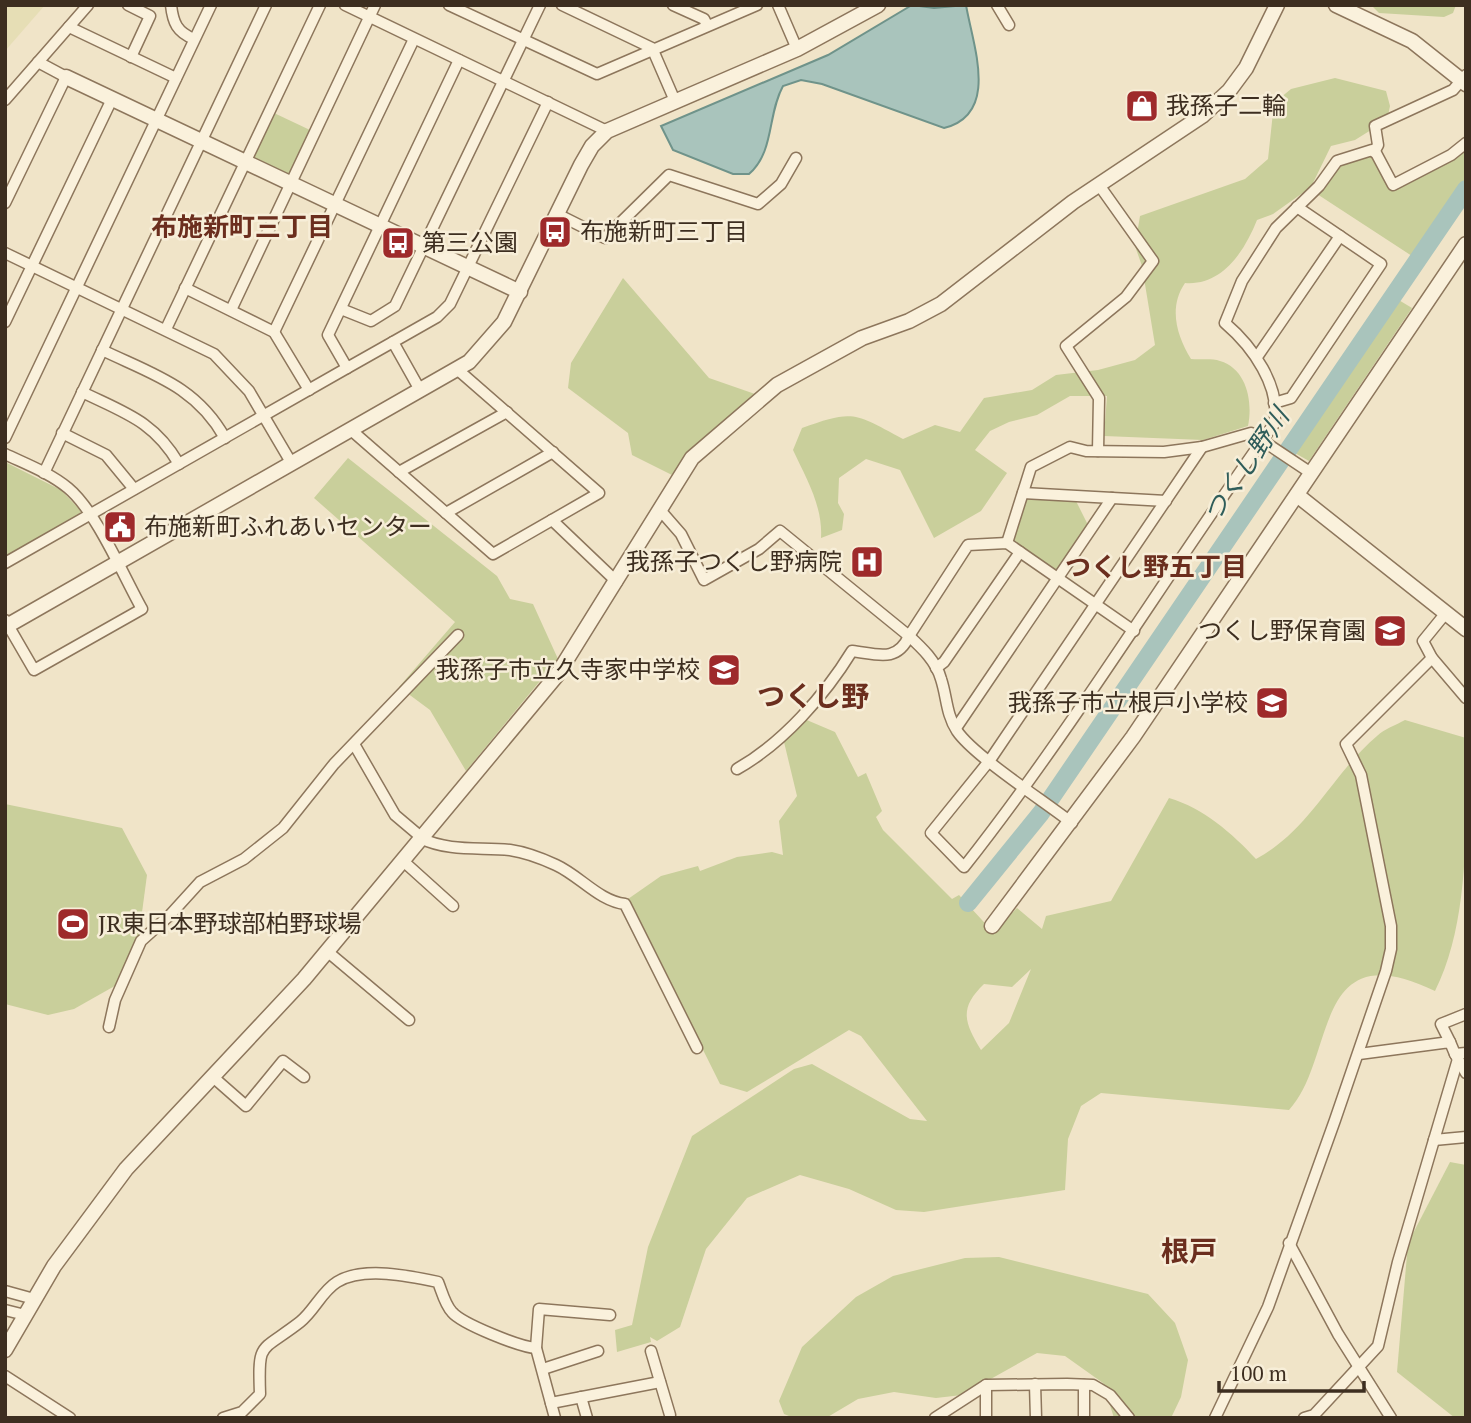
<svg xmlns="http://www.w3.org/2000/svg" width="1471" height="1423" font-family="'PT Serif','Noto Sans JP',serif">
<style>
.farmland{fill:#e6deb5}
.green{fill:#c9cf9b;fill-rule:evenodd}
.water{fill:#a9c4bc;stroke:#6f938a;stroke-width:2}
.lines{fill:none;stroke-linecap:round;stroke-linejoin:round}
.river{stroke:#a9c4bc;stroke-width:18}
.minor-casing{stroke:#8d765c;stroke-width:13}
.tertiary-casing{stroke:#8d765c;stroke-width:17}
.minor{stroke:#faf1dc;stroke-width:10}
.tertiary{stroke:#faf1dc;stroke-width:14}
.labels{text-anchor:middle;stroke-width:5;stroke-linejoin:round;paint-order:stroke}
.poi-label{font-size:24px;fill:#3d2e20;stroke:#f7eed8;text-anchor:start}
.neighbourhood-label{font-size:26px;font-weight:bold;fill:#6b2e1e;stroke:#f7eed8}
.water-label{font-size:26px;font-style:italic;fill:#2f5d5a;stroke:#f7eed8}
.quarter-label{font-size:28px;font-weight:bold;fill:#6b2e1e;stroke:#f7eed8}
</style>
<rect width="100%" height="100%" fill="#f0e4c8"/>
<!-- farmland -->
<polygon class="farmland" points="5,5 45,5 5,51"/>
<!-- green -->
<g class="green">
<polygon points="1371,5 1456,5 1453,13 1444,17 1379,13"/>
<path d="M1335,78L1386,91L1390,106L1387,120L1355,140L1331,146L1311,187L1273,214L1257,220C1245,250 1223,286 1185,283C1168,308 1177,336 1191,359C1200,360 1212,358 1220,361C1247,369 1253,402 1248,426L1203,440L1104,436L1107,396H1070L1037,415L1009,422L990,431L975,450L1007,473L981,511L934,538L900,470L866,459L839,478L838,503L844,514L842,530L821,538C823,506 806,478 793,450L802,428C854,409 855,413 903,439L935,425L960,432L984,398L1032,390L1056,375L1098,370L1135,360L1155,345L1142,266L1135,246L1140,216L1245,179L1268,159L1274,103L1291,89Z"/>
<polygon points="274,113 310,130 289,175 252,158"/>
<polygon points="1466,150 1466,182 1412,256 1317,194 1338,165 1370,155 1390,190 1454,160"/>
<polygon points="623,278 709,378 755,394 700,441 672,475 632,455 628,433 568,388 571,363"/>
<polygon points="1397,299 1412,308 1309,461 1293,452"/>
<polygon points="348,458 497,576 510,599 533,604 558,659 466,771 430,710 399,687 455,622 314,498"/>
<polygon points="5,462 61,490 81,511 78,516 5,557"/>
<polygon points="1027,499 1076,501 1088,525 1057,570 1053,571 1015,546 1014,540 1023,502"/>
<path d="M802,718L835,732L858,777L866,773L882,811L876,817L883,830L952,899L959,895L993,932L1017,908L1042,929L1046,916L1111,901L1169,798C1203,808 1232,833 1256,859C1309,831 1333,773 1377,736C1384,729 1396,725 1405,720L1466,738C1466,817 1471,920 1435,991C1311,931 1337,1058 1289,1110L1101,1093L1081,1106L1068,1139L1065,1190L924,1212L896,1210L849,1189L800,1175L747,1198L706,1249L680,1327L657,1341L650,1337L651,1342L617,1352L615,1330L632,1325L648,1247L692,1136L794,1069L812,1064L910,1119L927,1121L861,1036L849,1030L747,1092L720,1084L628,899L661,876L698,866L700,871L737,857L772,852L783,855L779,821L797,796L784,742ZM1031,969L1009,1023L981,1050C964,1022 959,1008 984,984L1012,987Z"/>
<polygon points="5,804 122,828 147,875 137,950 120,983 74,1009 48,1015 5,1004"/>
<polygon points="1450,1162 1466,1165 1466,1418 1455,1418 1397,1372 1408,1243"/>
<polygon points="999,1257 1148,1294 1175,1323 1188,1360 1181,1397 1171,1418 1114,1418 1103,1383 1065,1356 1037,1353 962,1395 936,1398 894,1392 858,1399 826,1418 794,1418 784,1414 779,1401 802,1347 856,1297 893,1276 965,1258"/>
</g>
<!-- water -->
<path class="water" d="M912,5L934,8L966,5C973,46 1000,114 944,128L822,84L801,80L783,86C767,115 775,151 749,174H733L673,150L661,126L828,55Z"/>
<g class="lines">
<!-- river -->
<polyline class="river" points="968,903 1041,813 1466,189"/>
<defs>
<g id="minor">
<polyline points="128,5 150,16 131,57"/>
<path d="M171,5C173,23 177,32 194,39"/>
<polyline points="345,5 607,131"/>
<polyline points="449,5 597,74 757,5"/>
<polyline points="562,5 652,48 675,101"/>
<polyline points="673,5 704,19 707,25"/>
<polyline points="778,5 797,49"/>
<polyline points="997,5 1009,25"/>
<polyline points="69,27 176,78"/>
<polyline points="5,100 88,5"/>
<polyline points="1374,152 1378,145 1375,126 1453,90 1466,75"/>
<polyline points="5,203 66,77 38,62"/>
<polyline points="557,214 605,238 669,175 758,204 781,184 796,158"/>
<polyline points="5,253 214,354 249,391 292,464"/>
<polyline points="185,288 274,332 309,390"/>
<polyline points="341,309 371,321 395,306 540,5"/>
<polyline points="231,310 375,5"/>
<polyline points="5,322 112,99"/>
<polyline points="166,329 320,5"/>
<polyline points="274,332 414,39"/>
<polyline points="393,342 347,368 328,335 459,60"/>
<path d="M102,350C152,374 196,386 225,438"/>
<polyline points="1257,357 1340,236"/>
<polyline points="420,390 393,342 437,317 450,304 548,102"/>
<path d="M82,392C125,413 154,421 179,464"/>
<polyline points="1274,403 1291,398 1381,264 1297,207"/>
<polyline points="351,430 493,554 599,493 458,370"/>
<polyline points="62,433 106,455 134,489"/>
<polyline points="5,438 211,5"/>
<path d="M1202,447L990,760L931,833L964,867C1076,725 1168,571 1274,424C1282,387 1252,346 1225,323L1242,281L1276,228L1319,186L1337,161L1372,150L1376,153L1393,185L1451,155L1466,143"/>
<polyline points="1098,451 1099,398 1066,346 1126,297 1153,261 1099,185"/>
<path d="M5,454C26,464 50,473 68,488C96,511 123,575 142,609L34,670L5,620"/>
<polyline points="399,472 507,412"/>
<polyline points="44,473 266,5"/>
<polyline points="1023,493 1166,501"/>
<polyline points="660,510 681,534 704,580 759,549 780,531 909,636 968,545 1007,543 1134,631"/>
<polyline points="446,513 553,452"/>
<polyline points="552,520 617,582"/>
<polyline points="1007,543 1031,467 1070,447 1086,451 1164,452 1202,447 1251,433 1311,473"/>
<polyline points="5,563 347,368"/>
<polyline points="1445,614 1423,641 1432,658 1466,698"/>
<polyline points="936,668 944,662 1020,552"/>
<polyline points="956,728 1112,498"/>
<polyline points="354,744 395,815 421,837"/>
<path d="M737,769C783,743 825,695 852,651C877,654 897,663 909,636C922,648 936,661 941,679C947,697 946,714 957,731C974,756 1044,801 1072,823"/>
<path d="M420,838C450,852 478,847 510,850C524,852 543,859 556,865C580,876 599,901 625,904L697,1048"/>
<polyline points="402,860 453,906"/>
<polyline points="328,952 409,1020"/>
<polyline points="109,1027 115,1000 141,941 170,915 200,882 244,859 283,828 334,764 458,635"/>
<polyline points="1450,1042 1441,1024 1466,1014"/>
<polyline points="1466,1053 1455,1054 1466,1073"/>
<polyline points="1359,1054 1450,1042 1455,1054"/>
<polyline points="1458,1059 1434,1140 1466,1137"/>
<polyline points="213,1077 246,1106 283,1061 304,1077"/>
<polyline points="1289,1243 1338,1334 1391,1418"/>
<polyline points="5,1291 34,1299"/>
<polyline points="5,1310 25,1315"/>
<polyline points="651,1351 670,1415"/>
<polyline points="543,1369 598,1351"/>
<polyline points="5,1376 70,1418"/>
<polyline points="1035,1384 1036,1418"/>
<polyline points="986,1385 986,1418"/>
<polyline points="1084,1385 1084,1418"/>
<polyline points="581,1397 587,1418"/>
<polyline points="551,1403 660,1382"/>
<path d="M223,1418L242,1412L260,1394C258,1340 260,1353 300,1322C314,1311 322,1291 337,1282C363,1266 410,1276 438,1282C442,1292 445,1305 452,1312C462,1324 520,1347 536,1348"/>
<polyline points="555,1418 536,1348 539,1309 610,1315"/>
<polyline points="935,1418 986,1385 1067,1384 1093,1385 1110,1395 1129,1418"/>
<polyline points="1215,1418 1268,1307 1335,1120 1386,971 1391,949 1391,926 1361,775 1346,744 1432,658"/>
<polyline points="1304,1418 1314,1415 1378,1346 1398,1262 1434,1140"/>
</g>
<g id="tertiary">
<polyline points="1336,5 1412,41 1466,84"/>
<polyline points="66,77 520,292"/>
<polyline points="1297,495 1466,629"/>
<polyline points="5,627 469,362 504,322 581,165 592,146 607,131 797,49 878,5"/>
<polyline points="992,926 1133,737 1466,244"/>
<polyline points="5,1350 54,1266 126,1169 304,979 557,675 692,458 777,385 862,338 909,321 941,304 1073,202 1202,116 1229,91 1246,68 1277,5"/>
</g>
</defs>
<!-- minor casing -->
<use href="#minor" class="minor-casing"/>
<!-- tertiary casing -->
<use href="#tertiary" class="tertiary-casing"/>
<!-- minor -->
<use href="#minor" class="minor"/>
<!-- tertiary -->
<use href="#tertiary" class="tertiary"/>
</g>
<!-- icons -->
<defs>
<symbol id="shop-square" viewBox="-11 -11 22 22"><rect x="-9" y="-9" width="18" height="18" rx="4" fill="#9e2a2b" stroke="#f7eed8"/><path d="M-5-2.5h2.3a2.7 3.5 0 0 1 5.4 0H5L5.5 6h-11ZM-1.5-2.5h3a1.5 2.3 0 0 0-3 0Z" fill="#fff"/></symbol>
<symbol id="bus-square" viewBox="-11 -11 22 22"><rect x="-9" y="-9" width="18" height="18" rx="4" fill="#9e2a2b" stroke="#f7eed8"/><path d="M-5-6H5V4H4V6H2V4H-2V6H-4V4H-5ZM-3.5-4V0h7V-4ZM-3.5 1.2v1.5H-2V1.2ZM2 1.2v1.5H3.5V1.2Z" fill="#fff"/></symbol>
<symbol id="civic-square" viewBox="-11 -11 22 22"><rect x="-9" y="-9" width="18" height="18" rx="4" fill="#9e2a2b" stroke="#f7eed8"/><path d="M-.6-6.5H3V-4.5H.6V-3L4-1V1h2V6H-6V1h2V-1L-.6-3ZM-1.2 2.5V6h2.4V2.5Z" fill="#fff"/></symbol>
<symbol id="hospital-square" viewBox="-11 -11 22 22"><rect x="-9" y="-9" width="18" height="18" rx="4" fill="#9e2a2b" stroke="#f7eed8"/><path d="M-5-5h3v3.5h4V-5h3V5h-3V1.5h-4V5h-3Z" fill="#fff"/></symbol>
<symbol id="school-square" viewBox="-11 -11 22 22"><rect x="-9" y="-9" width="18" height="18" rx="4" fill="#9e2a2b" stroke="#f7eed8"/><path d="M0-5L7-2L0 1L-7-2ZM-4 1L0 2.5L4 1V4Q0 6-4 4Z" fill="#fff"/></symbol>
<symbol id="stadium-square" viewBox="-11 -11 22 22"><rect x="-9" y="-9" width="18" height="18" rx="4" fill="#9e2a2b" stroke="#f7eed8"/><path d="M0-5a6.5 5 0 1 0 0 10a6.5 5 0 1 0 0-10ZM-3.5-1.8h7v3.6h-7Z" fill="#fff"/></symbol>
</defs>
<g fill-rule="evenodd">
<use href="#shop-square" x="1123" y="87" width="38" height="38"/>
<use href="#bus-square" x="536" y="213" width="38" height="38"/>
<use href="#bus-square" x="379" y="224" width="38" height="38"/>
<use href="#civic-square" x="101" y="508" width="38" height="38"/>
<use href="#hospital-square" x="848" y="543" width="38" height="38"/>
<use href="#school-square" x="1371" y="612" width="38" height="38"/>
<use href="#school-square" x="705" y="651" width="38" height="38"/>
<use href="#school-square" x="1253" y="684" width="38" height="38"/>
<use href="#stadium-square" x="54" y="905" width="38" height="38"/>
</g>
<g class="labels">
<!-- poi labels -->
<g class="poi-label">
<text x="1166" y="114">我孫子二輪</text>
<text x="580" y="240">布施新町三丁目</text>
<text x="422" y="251">第三公園</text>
<text x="144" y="535">布施新町ふれあいセンター</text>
<text x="842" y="570" text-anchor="end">我孫子つくし野病院</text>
<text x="1366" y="639" text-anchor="end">つくし野保育園</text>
<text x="700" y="678" text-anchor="end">我孫子市立久寺家中学校</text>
<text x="1248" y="711" text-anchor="end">我孫子市立根戸小学校</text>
<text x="98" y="932">JR東日本野球部柏野球場</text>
</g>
<!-- neighbourhood labels -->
<g class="neighbourhood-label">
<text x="242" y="236">布施新町三丁目</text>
<text x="1156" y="576">つくし野五丁目</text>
</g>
<!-- water labels -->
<g class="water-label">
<text transform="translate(1246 465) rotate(-56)" y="9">つくし野川</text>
</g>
<!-- quarter labels -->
<g class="quarter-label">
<text x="813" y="706">つくし野</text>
<text x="1189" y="1261">根戸</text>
</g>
</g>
<!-- border -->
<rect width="1471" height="1423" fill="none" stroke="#3d2e20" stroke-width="14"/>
<!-- scale -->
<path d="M1219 1381v10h145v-10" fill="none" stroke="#3d2e20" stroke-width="3.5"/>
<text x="1230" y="1381" font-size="21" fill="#3d2e20" stroke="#f7eed8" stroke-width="5" paint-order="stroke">100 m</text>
</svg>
